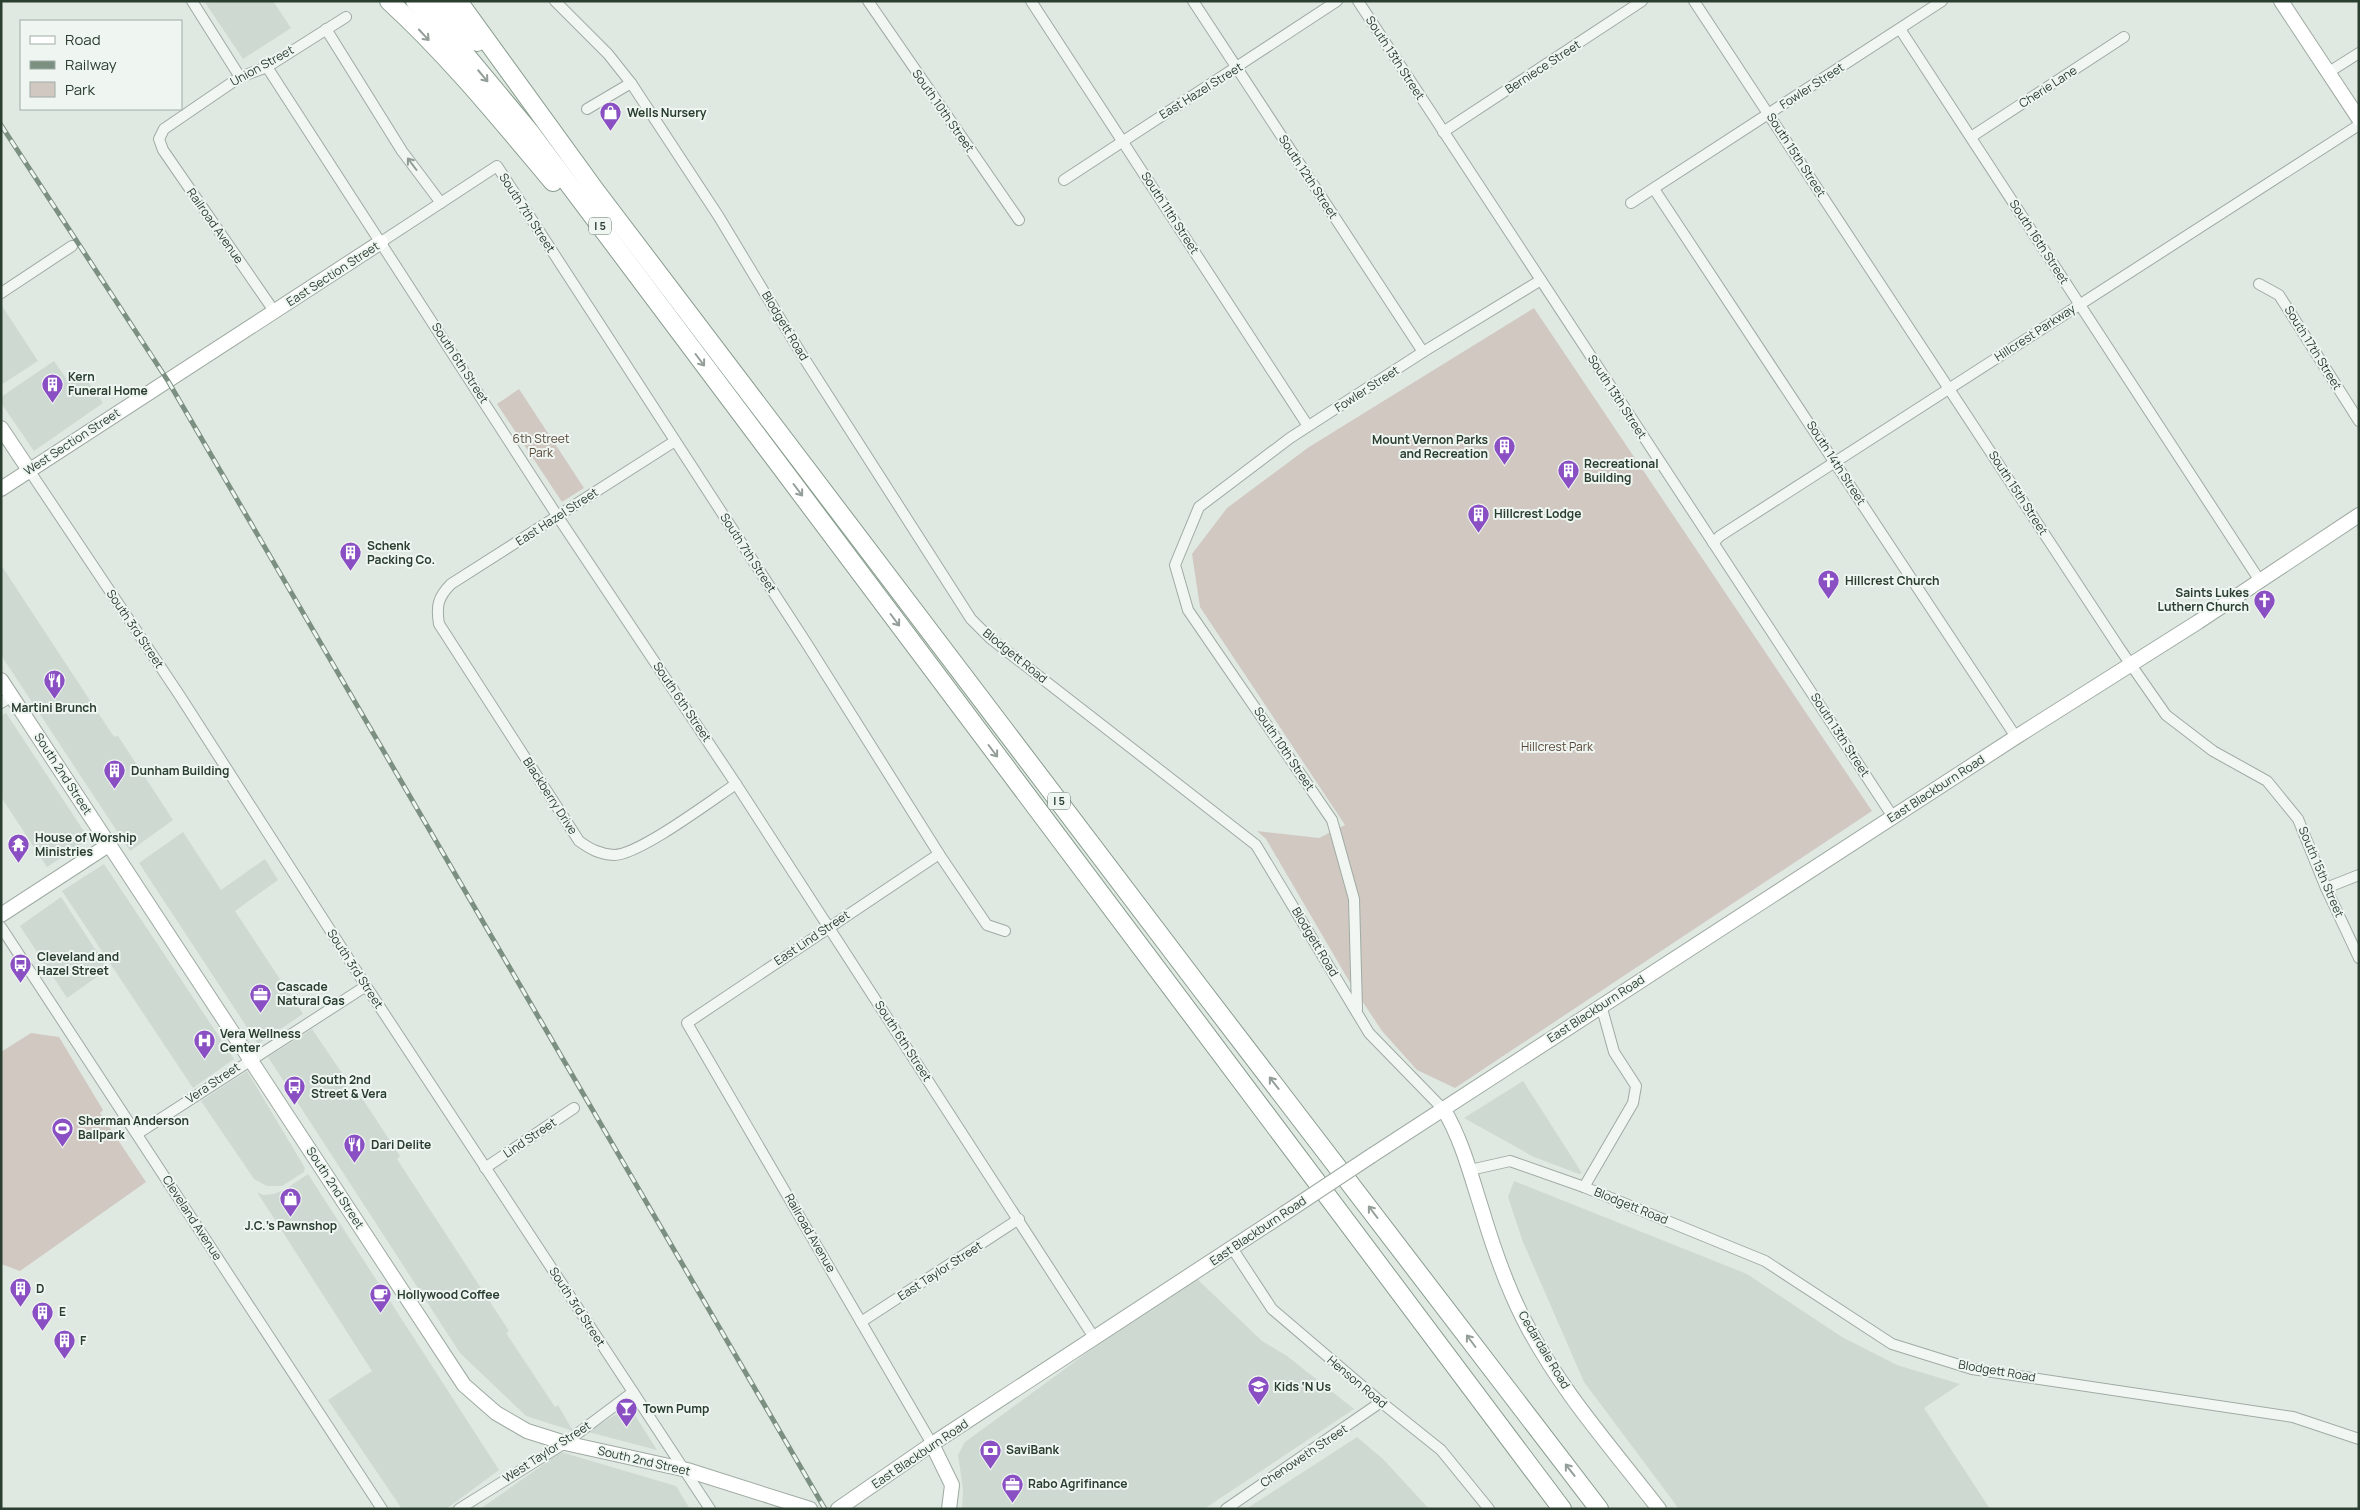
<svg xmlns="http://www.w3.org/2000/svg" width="2360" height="1510" font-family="Manrope,sans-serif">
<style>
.built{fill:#ced9d1}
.green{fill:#d1c8c2}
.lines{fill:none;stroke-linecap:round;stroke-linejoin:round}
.street-casing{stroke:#9eaba2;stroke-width:12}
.secondary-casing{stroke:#9eaba2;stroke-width:16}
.highway-casing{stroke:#889d8e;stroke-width:20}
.street{stroke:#f2f6f3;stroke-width:10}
.secondary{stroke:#fff;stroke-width:14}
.highway{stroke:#fff;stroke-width:18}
.rail-casing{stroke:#7b9080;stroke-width:5}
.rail{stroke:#eff5f1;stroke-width:3;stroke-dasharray:9;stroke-linecap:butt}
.secondary-bridge-casing{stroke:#9eaba2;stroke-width:16;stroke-linecap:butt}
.secondary-bridge{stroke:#fff;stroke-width:14}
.oneway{stroke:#949e98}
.oneway2{stroke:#8e9a92}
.labels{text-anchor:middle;stroke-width:4;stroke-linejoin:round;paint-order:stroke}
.shield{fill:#eff5f1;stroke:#65756a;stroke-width:1}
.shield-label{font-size:11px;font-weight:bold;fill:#2a3e30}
.street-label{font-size:12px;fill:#2a3e30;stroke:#eff5f1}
.poi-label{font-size:12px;font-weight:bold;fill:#2a3e30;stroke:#eff5f1;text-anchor:start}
.park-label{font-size:12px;fill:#584738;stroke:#eff5f1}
</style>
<rect width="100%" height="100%" fill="#e0e8e2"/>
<!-- built -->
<g class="built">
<polygon points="204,1 273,1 291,28 243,59"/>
<polygon points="2,306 38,361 1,385 1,307"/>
<polygon points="54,361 69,383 83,374 103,403 34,451 1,403 1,397"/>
<polygon points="1,565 112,734 115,737 118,736 173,820 130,851 1,655"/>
<polygon points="6,713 89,839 47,867 1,797 1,716"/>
<polygon points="183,832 221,890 265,859 278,880 235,911 303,1014 258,1044 139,863"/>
<polygon points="104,864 234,1059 193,1088 62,891"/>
<polygon points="61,897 108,969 67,998 20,926"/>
<polygon points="312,1029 342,1073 339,1076 352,1096 358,1092 400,1156 397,1159 509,1331 506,1333 555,1407 558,1405 573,1431 526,1416 460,1353 268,1057"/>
<polygon points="247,1071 305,1168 304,1172 282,1186 267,1186 254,1179 201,1101"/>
<polygon points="1523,1081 1582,1173 1579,1174 1534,1157 1464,1118"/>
<polygon points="308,1174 499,1470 446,1509 402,1509 328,1400 372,1371 257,1192 263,1195 274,1194 286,1189"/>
<polygon points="1514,1181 1747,1274 1842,1337 1897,1365 1960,1384 1924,1408 1990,1509 1679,1509 1584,1382 1523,1242 1508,1197"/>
<polygon points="1193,1275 1262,1341 1287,1356 1354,1409 1204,1509 962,1509 963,1489 958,1455 965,1442"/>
<polygon points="629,1406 657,1450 588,1432"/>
<polygon points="1357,1437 1384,1460 1429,1509 1246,1509"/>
<polygon points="561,1452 676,1486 690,1509 480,1509"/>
</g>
<!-- green -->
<g class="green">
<polygon points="1534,308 1872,811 1455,1088 1417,1070 1382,1031 1349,981 1266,839 1257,831 1319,838 1345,825 1200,607 1192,554 1227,508 1309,447"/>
<polygon points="519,389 584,488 562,502 497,404"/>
<polygon points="31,1033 59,1037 103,1110 100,1113 146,1182 20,1271 1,1264 1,1052"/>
</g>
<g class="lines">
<defs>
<g id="street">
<polyline points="192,1 240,77"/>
<polyline points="555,1 608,54 631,83 719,217 802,355 971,619 990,638 1256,845 1369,1033 1444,1110"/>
<polyline points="868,1 1019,220"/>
<polyline points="1031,1 1308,426"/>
<polyline points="1193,1 1423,352"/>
<polyline points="1358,1 1893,817"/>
<polyline points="1694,1 2120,649 2166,715 2213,751 2267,781 2298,819 2326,888 2359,958"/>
<polyline points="326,29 402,151 441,203"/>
<polyline points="1900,29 2260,581"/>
<polyline points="267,67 558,517 736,784 1095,1339"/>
<polyline points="2329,72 2359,53"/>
<polyline points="587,109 631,83"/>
<polyline points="1443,132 1642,1"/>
<polyline points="1971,137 2124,37"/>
<polyline points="1064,180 1337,1"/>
<polyline points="1654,189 2016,737"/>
<polyline points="1631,203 1942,1"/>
<polyline points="381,242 497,166 807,644 939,854 987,925 1005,931"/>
<polyline points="2259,284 2279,295 2359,421"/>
<polyline points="1,293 72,246"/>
<polyline points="274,311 163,150 159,139 164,129 240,77 267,67 346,17"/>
<path d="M675,441L451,584C438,597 436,606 439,624L579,841C590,849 599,854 614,855C639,855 712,800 736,784"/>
<polyline points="29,470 180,696 366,986 710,1509"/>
<polyline points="1713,543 1720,536 2359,125"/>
<polyline points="1,703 12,696"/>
<polyline points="2326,888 2359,875"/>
<polyline points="1,927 382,1509"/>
<polyline points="1357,1009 1354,899 1332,820 1188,610 1175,565 1199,507 1290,438 1423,352 1541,280"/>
<polyline points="137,1134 366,986"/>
<polyline points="485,1168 574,1108"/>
<polyline points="1470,1170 1510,1161 1584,1187 1765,1261 1892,1344 1972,1369 2293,1417 2359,1439"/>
<polyline points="1584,1187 1633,1103 1636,1086 1614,1052 1601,1005"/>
<polyline points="1232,1248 1272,1309 1381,1402 1441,1450 1489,1509"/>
<polyline points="861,1322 1019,1219"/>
<polyline points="932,1444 687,1023 939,854"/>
<polyline points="459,1509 565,1443 633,1392"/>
<polyline points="1226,1509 1381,1402"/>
</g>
<g id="secondary">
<polyline points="2281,1 2359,119"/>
<polyline points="1,428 29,470"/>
<polyline points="1,489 381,242"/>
<polyline points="1,680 464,1385 496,1413 527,1431 565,1443 687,1470 810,1509"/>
<polyline points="1,915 110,844"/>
<path d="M1444,1110C1462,1140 1471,1176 1482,1210C1493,1247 1506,1285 1524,1320C1559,1389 1612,1448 1659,1509"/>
<polyline points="1371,1156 2016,737 2198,622 2359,515"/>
<polyline points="932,1444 952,1485 949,1509"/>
<polyline points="838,1509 932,1444 1285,1213"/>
</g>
<g id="highway">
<path d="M389,1C449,56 500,119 553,182"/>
<polyline points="415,1 455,42 529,131 1562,1509"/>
<polyline points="437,1 477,42"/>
<polyline points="458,1 595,190 1201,989 1599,1509"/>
</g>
</defs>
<!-- street casing -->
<use href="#street" class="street-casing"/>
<!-- secondary casing -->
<use href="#secondary" class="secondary-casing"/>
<!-- highway casing -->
<use href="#highway" class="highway-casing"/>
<!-- street -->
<use href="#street" class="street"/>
<!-- secondary -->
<use href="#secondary" class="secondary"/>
<!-- highway -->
<use href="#highway" class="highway"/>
<defs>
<polyline id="rail" points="1,125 168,381 825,1509"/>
</defs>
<!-- rail casing -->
<use href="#rail" class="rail-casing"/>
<!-- rail -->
<use href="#rail" class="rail"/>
<defs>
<polyline id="secondary-bridge" points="1285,1213 1371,1156"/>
</defs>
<!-- secondary-bridge casing -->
<use href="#secondary-bridge" class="secondary-bridge-casing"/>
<!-- secondary-bridge -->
<use href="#secondary-bridge" class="secondary-bridge"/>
</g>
<!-- one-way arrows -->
<defs><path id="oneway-shaft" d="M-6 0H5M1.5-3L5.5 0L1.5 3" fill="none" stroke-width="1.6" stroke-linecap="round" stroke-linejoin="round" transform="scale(1.25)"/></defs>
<g class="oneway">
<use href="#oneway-shaft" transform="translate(424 35) rotate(47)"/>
<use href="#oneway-shaft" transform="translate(483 76) rotate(50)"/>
<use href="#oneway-shaft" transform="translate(700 360) rotate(53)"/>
<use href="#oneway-shaft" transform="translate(798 490) rotate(53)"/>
<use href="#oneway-shaft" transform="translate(895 620) rotate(53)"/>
<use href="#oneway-shaft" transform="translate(993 751) rotate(53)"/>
<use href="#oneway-shaft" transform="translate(1274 1083) rotate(-128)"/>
<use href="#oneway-shaft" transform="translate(1373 1212) rotate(-127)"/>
<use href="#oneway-shaft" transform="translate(1471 1341) rotate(-127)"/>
<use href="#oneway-shaft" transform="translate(1570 1470) rotate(-128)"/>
</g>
<use class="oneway2" href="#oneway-shaft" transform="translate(412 164) rotate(-127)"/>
<!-- icons -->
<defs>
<symbol id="shop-pin" viewBox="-11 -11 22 30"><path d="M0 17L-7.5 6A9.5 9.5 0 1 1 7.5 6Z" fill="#894fc3" stroke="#eff5f1"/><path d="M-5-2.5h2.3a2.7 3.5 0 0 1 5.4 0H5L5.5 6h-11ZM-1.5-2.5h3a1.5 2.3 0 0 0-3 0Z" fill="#fff"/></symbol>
<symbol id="building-pin" viewBox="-11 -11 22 30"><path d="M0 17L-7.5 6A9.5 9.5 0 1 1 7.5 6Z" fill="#894fc3" stroke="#eff5f1"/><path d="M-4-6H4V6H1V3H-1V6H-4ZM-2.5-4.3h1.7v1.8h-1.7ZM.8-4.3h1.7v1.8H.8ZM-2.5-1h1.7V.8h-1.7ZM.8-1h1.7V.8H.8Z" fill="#fff"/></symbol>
<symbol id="church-pin" viewBox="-11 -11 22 30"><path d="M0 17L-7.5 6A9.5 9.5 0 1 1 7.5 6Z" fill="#894fc3" stroke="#eff5f1"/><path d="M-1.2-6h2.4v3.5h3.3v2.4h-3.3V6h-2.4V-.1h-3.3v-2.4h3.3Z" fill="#fff"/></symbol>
<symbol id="restaurant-pin" viewBox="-11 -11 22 30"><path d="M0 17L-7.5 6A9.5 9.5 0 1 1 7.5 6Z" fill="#894fc3" stroke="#eff5f1"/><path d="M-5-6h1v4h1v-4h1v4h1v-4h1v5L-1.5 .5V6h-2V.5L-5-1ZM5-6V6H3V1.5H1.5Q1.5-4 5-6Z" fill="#fff"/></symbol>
<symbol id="temple-pin" viewBox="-11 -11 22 30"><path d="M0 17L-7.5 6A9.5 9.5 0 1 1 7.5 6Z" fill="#894fc3" stroke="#eff5f1"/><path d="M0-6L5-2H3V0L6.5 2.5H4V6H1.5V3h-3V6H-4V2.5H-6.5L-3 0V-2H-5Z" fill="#fff"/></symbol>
<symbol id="bus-pin" viewBox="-11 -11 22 30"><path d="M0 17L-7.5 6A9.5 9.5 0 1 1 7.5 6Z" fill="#894fc3" stroke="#eff5f1"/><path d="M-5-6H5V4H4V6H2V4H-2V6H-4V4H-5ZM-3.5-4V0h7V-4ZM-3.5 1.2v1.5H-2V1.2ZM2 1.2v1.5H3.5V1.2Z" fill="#fff"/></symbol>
<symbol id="office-pin" viewBox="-11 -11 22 30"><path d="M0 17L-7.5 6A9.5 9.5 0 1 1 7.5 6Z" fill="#894fc3" stroke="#eff5f1"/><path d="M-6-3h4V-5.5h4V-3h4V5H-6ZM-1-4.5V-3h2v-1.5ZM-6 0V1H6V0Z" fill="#fff"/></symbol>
<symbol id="hospital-pin" viewBox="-11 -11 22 30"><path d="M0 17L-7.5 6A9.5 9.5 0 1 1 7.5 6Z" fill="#894fc3" stroke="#eff5f1"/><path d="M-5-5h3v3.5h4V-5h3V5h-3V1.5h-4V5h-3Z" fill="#fff"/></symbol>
<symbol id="stadium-pin" viewBox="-11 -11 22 30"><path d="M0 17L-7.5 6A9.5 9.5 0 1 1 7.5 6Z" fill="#894fc3" stroke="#eff5f1"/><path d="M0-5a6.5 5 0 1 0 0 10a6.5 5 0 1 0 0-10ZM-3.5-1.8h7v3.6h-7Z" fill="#fff"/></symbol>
<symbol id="cafe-pin" viewBox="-11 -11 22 30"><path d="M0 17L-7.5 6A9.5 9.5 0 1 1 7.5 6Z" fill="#894fc3" stroke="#eff5f1"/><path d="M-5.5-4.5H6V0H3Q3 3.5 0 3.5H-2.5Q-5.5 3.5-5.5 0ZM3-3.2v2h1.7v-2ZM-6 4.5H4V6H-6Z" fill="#fff"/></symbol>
<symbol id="school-pin" viewBox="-11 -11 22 30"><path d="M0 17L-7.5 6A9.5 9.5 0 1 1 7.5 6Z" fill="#894fc3" stroke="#eff5f1"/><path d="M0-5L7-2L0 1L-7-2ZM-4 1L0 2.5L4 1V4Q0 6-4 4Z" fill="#fff"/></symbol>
<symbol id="bar-pin" viewBox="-11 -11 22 30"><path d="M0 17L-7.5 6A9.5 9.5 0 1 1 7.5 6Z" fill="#894fc3" stroke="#eff5f1"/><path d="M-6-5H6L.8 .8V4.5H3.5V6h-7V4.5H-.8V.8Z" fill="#fff"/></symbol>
<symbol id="bank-pin" viewBox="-11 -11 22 30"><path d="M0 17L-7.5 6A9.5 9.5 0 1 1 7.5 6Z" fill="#894fc3" stroke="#eff5f1"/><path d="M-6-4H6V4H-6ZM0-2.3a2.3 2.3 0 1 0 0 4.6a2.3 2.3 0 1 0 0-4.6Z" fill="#fff"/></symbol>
</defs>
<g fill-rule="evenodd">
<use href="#shop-pin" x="598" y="100" width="25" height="34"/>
<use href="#building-pin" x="40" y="372" width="25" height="34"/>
<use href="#building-pin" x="1492" y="434" width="25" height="34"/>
<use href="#building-pin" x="1556" y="458" width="25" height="34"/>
<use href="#building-pin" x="1466" y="502" width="25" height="34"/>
<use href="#building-pin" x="338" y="540" width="25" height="34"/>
<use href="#church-pin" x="1816" y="568" width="25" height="34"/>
<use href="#church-pin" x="2252" y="588" width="25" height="34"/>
<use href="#restaurant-pin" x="42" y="668" width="25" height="34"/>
<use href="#building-pin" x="102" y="758" width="25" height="34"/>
<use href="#temple-pin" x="6" y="832" width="25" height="34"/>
<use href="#bus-pin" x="8" y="952" width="25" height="34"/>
<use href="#office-pin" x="248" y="982" width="25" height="34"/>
<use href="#hospital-pin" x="192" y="1028" width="25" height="34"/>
<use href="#bus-pin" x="282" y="1074" width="25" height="34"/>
<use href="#stadium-pin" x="50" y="1116" width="25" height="34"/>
<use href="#restaurant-pin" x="342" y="1132" width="25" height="34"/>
<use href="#shop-pin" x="278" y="1186" width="25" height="34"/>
<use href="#building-pin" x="8" y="1276" width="25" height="34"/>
<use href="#cafe-pin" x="368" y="1282" width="25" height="34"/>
<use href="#building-pin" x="30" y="1300" width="25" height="34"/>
<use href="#building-pin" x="52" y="1328" width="25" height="34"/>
<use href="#school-pin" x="1246" y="1374" width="25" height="34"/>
<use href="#bar-pin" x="614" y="1396" width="25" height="34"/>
<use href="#bank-pin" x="978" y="1438" width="25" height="34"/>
<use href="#office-pin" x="1000" y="1472" width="25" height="34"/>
</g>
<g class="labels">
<!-- shield labels -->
<g class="shield">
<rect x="589" y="217.5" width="22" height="17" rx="4"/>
<rect x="1048" y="792.5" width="22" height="17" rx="4"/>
</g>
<g class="shield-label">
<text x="600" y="230">I 5</text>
<text x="1059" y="805">I 5</text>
</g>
<!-- street labels -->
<g class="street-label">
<text transform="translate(1395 58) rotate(57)" y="4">South 13th Street</text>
<text transform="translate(262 66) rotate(-29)" y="4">Union Street</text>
<text transform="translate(1543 67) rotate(-33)" y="4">Berniece Street</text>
<text transform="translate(1812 86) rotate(-33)" y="4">Fowler Street</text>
<text transform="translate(2048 87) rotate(-33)" y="4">Cherie Lane</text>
<text transform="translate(1201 91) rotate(-32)" y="4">East Hazel Street</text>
<text transform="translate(943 111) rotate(55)" y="4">South 10th Street</text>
<text transform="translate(1796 155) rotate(57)" y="4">South 15th Street</text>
<text transform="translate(1308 177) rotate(57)" y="4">South 12th Street</text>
<text transform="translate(527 213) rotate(57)" y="4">South 7th Street</text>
<text transform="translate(1170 213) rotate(57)" y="4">South 11th Street</text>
<text transform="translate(215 226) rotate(55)" y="4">Railroad Avenue</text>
<text transform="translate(2039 242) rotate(57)" y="4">South 16th Street</text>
<text transform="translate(333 274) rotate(-33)" y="4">East Section Street</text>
<text transform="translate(785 326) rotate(59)" y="4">Blodgett Road</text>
<text transform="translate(2035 333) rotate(-33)" y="4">Hillcrest Parkway</text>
<text transform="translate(2313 348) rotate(58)" y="4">South 17th Street</text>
<text transform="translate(460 363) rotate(57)" y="4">South 6th Street</text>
<text transform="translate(1367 389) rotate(-33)" y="4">Fowler Street</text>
<text transform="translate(1617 397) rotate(57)" y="4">South 13th Street</text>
<text transform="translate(72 442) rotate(-33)" y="4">West Section Street</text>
<text transform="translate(1836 463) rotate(57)" y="4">South 14th Street</text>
<text transform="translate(2018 493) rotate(57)" y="4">South 15th Street</text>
<text transform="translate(557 517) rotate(-33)" y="4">East Hazel Street</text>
<text transform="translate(748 553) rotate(57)" y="4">South 7th Street</text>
<text transform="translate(135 629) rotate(56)" y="4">South 3rd Street</text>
<text transform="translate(1015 656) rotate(39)" y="4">Blodgett Road</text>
<text transform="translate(682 702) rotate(56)" y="4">South 6th Street</text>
<text transform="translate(1840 735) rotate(57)" y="4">South 13th Street</text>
<text transform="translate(1284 749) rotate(56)" y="4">South 10th Street</text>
<text transform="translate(63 774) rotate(57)" y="4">South 2nd Street</text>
<text transform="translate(1936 789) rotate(-33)" y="4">East Blackburn Road</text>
<text transform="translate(550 796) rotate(57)" y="4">Blackberry Drive</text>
<text transform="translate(2321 872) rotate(67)" y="4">South 15th Street</text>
<text transform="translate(812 938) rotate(-34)" y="4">East Lind Street</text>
<text transform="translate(1315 942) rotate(59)" y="4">Blodgett Road</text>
<text transform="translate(355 969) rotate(57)" y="4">South 3rd Street</text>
<text transform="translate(1596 1009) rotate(-33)" y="4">East Blackburn Road</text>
<text transform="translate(903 1041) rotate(57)" y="4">South 6th Street</text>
<text transform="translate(213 1083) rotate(-34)" y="4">Vera Street</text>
<text transform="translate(530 1138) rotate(-34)" y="4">Lind Street</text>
<text transform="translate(335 1188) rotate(57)" y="4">South 2nd Street</text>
<text transform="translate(1631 1206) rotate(22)" y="4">Blodgett Road</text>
<text transform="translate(192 1218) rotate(57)" y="4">Cleveland Avenue</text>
<text transform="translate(1258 1231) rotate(-34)" y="4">East Blackburn Road</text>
<text transform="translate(810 1233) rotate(60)" y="4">Railroad Avenue</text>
<text transform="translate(940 1271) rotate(-33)" y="4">East Taylor Street</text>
<text transform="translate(577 1307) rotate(57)" y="4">South 3rd Street</text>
<text transform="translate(1544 1350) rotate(59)" y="4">Cedardale Road</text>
<text transform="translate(1997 1371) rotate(10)" y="4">Blodgett Road</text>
<text transform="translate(1357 1382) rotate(40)" y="4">Henson Road</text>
<text transform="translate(547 1452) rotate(-33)" y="4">West Taylor Street</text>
<text transform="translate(920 1454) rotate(-34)" y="4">East Blackburn Road</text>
<text transform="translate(1304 1456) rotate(-34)" y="4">Chenoweth Street</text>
<text transform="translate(644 1461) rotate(13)" y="4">South 2nd Street</text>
</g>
<!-- poi labels -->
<g class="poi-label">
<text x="627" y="117">Wells Nursery</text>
<text x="68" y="381">Kern<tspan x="68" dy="14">Funeral Home</tspan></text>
<text x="1488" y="444" text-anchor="end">Mount Vernon Parks<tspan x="1488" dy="14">and Recreation</tspan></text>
<text x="1584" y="468">Recreational<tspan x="1584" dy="14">Building</tspan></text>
<text x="1494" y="518">Hillcrest Lodge</text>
<text x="367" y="550">Schenk<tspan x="367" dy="14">Packing Co.</tspan></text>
<text x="1845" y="585">Hillcrest Church</text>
<text x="2249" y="597" text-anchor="end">Saints Lukes<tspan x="2249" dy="14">Luthern Church</tspan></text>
<text x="54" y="712" text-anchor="middle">Martini Brunch</text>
<text x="131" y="775">Dunham Building</text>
<text x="35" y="842">House of Worship<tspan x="35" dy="14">Ministries</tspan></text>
<text x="37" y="961">Cleveland and<tspan x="37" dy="14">Hazel Street</tspan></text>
<text x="277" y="991">Cascade<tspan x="277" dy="14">Natural Gas</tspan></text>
<text x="220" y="1038">Vera Wellness<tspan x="220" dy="14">Center</tspan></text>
<text x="311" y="1084">South 2nd<tspan x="311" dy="14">Street &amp; Vera</tspan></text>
<text x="78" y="1125">Sherman Anderson<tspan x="78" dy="14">Ballpark</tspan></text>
<text x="371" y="1149">Dari Delite</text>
<text x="291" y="1230" text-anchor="middle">J.C.'s Pawnshop</text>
<text x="36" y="1293">D</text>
<text x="397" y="1299">Hollywood Coffee</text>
<text x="59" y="1316">E</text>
<text x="80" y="1345">F</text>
<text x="1274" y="1391">Kids ‘N Us</text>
<text x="643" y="1413">Town Pump</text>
<text x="1006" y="1454">SaviBank</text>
<text x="1028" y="1488">Rabo Agrifinance</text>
</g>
<!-- park labels -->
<g class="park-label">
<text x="541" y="443">6th Street<tspan x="541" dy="14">Park</tspan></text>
<text x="1557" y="751">Hillcrest Park</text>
</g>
</g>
<!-- border -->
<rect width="2360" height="1510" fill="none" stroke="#2a3e30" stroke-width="5"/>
<!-- legend -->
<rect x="20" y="20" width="162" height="90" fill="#eff5f1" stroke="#a0aca4"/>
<rect x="30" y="36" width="25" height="8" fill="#ffffff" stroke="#a0aca4"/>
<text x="65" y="45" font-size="15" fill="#2a3e30">Road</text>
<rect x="30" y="61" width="25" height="8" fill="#7b9080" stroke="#a0aca4"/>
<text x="65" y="70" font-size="15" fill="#2a3e30">Railway</text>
<rect x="30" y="82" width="25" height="15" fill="#d1c8c2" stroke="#a0aca4"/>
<text x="65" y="95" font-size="15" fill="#2a3e30">Park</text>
</svg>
